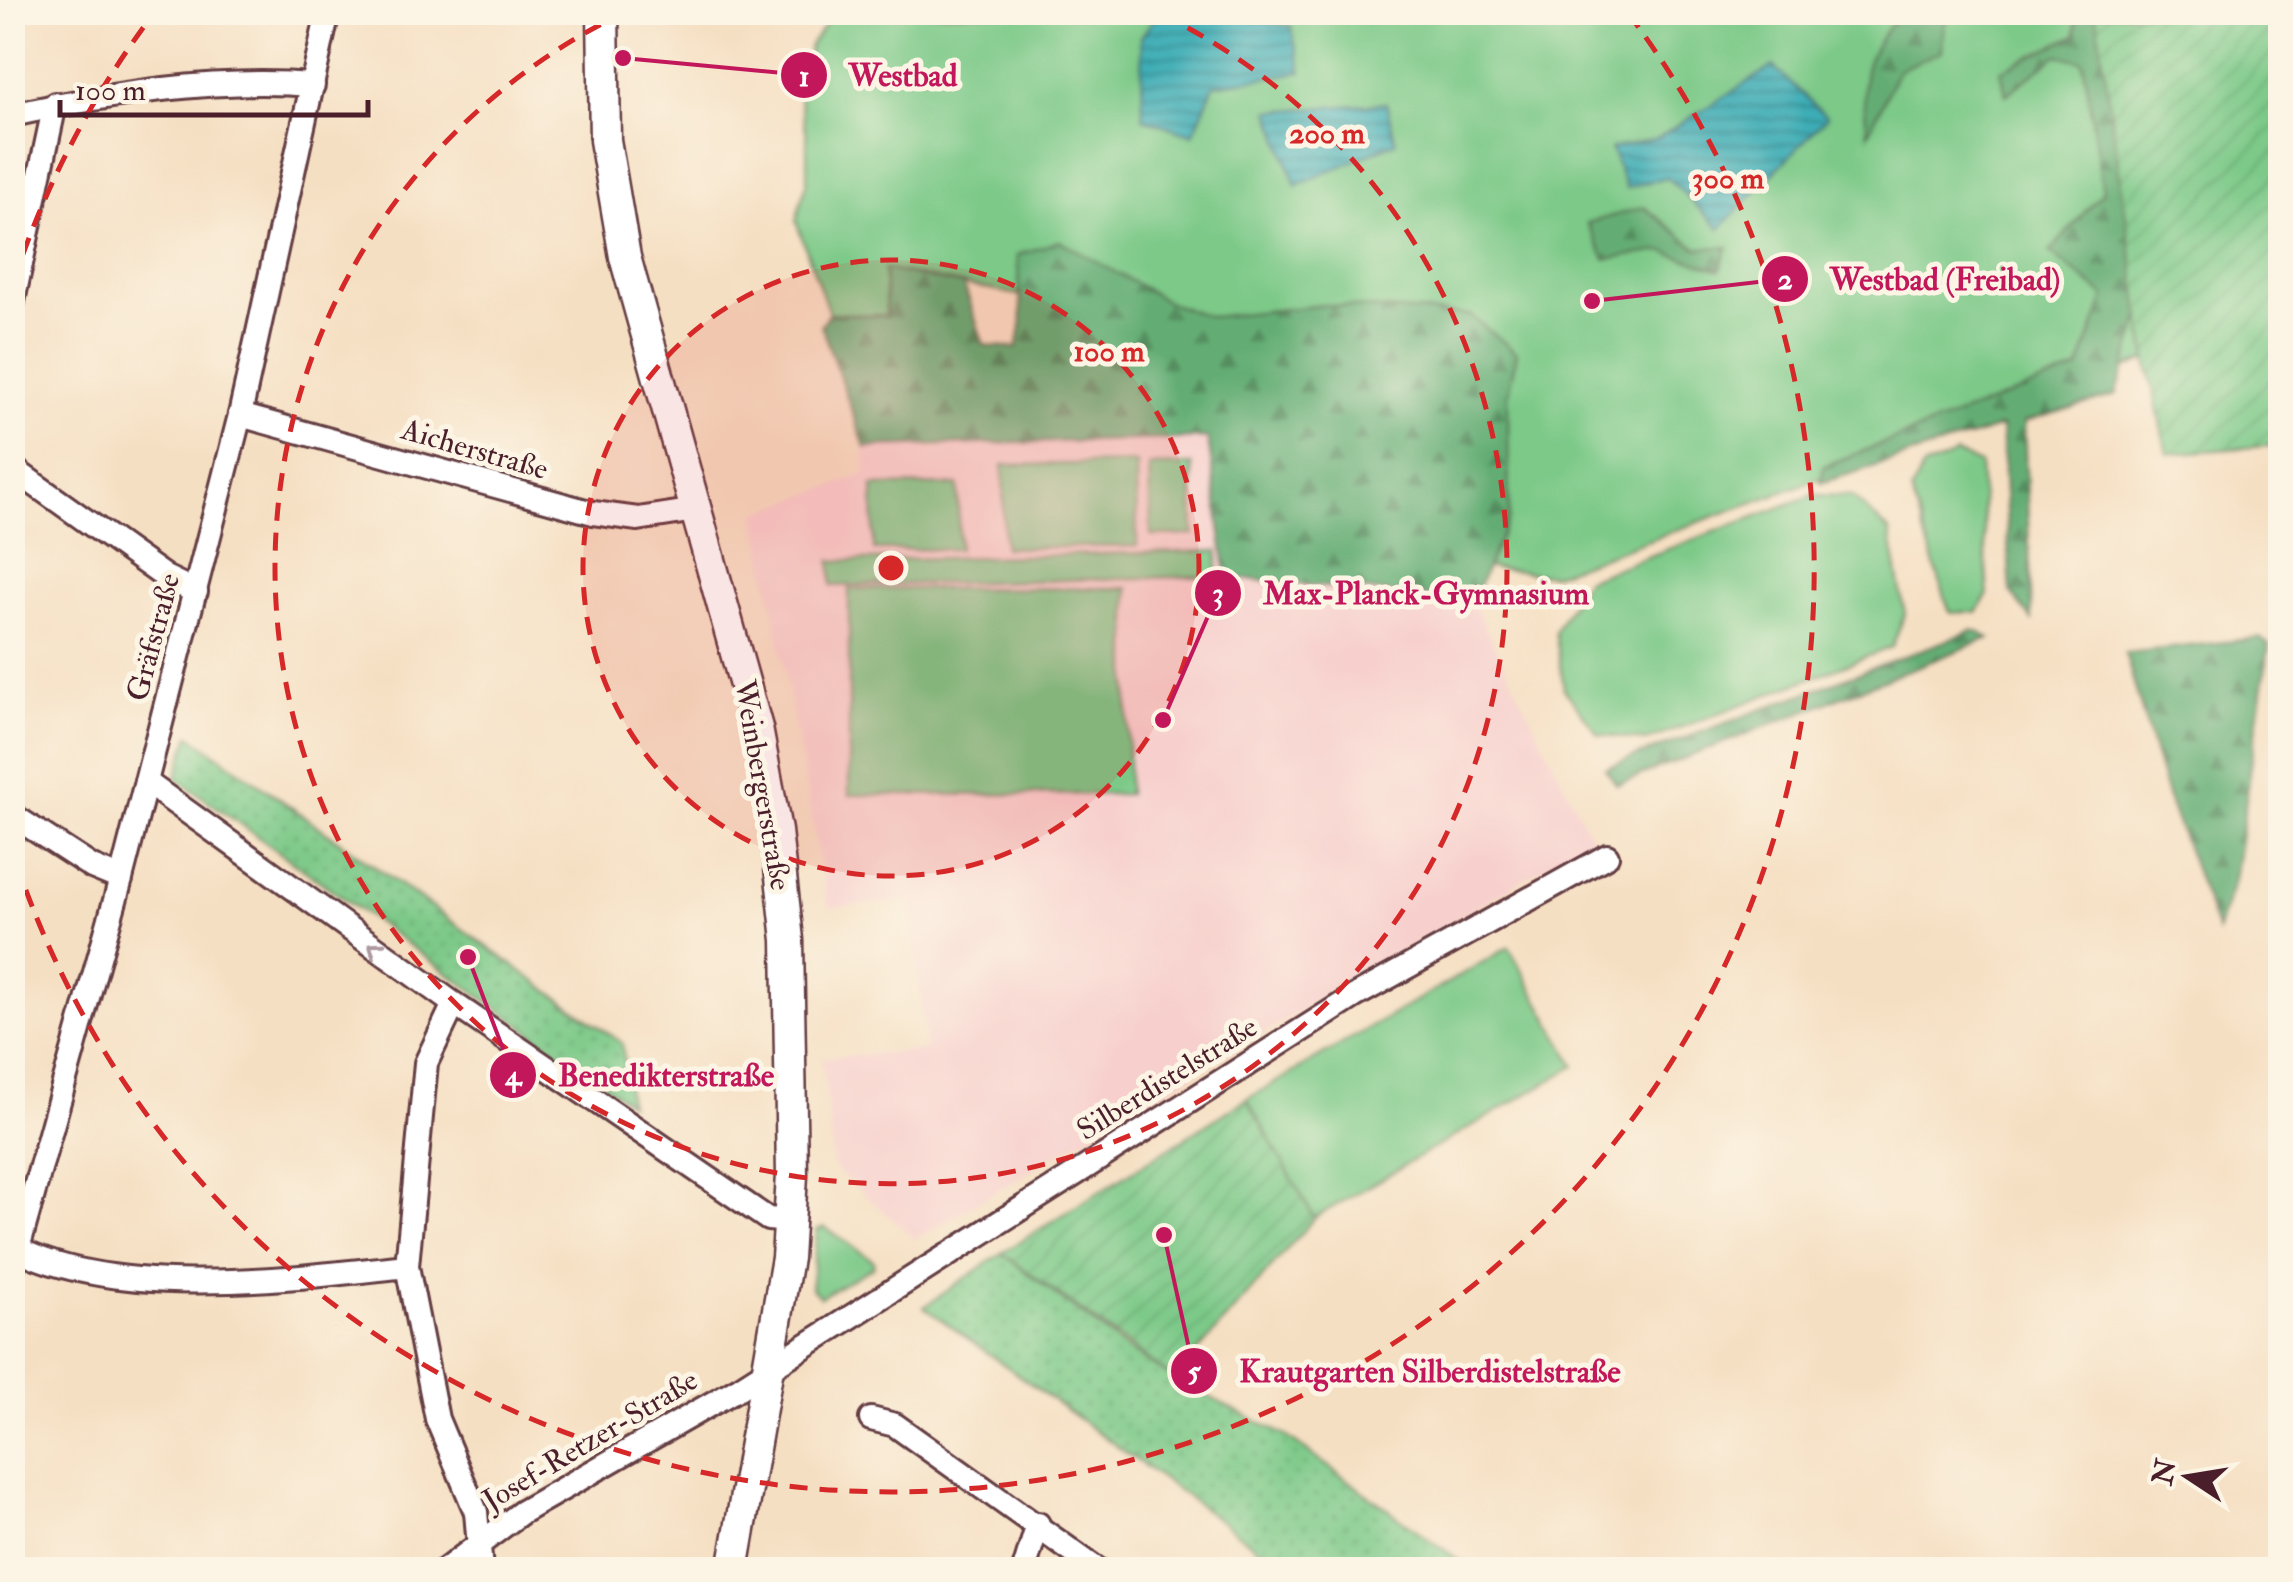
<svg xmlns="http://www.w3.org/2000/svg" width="2293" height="1582" font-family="'IM FELL Double Pica',serif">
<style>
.built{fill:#f7d0cd}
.grass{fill:#7bc988;stroke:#62745a;stroke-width:2.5}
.forest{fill:url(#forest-firs);stroke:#576650;stroke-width:2.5}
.park{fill:url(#park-dots);stroke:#62745a;stroke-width:2.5}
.garden{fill:url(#garden-furrows);stroke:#62745a;stroke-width:2.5}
.water{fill:url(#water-rules);stroke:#436670;stroke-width:2.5}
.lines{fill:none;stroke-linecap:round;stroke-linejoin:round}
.minor-casing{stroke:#643c42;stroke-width:28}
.secondary-casing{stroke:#643c42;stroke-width:35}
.minor{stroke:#fff;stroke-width:22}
.secondary{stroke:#fff;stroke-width:30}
.oneway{stroke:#ae9aa0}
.ring{fill:none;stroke:#d62828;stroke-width:5;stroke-dasharray:18 12}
.labels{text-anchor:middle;stroke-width:10;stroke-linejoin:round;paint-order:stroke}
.street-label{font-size:30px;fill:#4a1f2b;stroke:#fcf5e5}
.centre{fill:#d62828;stroke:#fcf5e5;stroke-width:5}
.ring-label{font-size:30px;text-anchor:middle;font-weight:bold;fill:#d62828;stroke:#fcf5e5;stroke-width:10;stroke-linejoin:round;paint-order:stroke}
.leader{fill:none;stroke:#c2185b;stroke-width:4}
.callout-dot{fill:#c2185b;stroke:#fcf5e5;stroke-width:4}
.mark-label{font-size:30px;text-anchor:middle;font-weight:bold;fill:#fff}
.callout-label{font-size:32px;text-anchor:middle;font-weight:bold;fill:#c2185b;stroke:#fcf5e5;stroke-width:10;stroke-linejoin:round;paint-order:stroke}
</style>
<defs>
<pattern id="forest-firs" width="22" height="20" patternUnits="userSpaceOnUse" patternTransform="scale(2.5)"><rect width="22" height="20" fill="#64ad74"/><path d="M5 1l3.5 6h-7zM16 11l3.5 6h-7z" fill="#548c5f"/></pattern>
<pattern id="park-dots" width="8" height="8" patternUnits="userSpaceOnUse" patternTransform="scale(2.5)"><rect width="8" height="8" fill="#7bc988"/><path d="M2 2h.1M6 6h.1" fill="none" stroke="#6cac76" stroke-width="1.8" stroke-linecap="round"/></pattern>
<pattern id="garden-furrows" width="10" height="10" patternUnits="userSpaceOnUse" patternTransform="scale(2.5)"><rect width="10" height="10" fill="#7bc988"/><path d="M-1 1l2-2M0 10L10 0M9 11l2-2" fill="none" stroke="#6cac76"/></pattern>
<pattern id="water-rules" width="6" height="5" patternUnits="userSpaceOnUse" patternTransform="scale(2.5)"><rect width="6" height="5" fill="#3cadb6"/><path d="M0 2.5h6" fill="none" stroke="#348c94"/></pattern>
</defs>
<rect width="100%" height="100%" fill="#fcf5e5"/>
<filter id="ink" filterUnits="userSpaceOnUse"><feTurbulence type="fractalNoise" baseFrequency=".01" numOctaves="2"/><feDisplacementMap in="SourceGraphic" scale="20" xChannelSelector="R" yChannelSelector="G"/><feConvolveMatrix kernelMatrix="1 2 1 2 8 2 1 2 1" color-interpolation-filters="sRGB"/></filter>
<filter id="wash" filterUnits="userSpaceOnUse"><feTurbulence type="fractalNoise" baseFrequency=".0048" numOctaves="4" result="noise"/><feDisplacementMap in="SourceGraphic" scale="40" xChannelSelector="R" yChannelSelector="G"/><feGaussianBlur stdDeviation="2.25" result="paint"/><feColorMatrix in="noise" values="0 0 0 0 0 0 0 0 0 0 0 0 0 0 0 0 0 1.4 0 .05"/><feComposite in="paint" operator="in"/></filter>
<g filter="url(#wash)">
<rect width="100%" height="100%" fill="#f5dfc2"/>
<!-- built -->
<polygon class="built" points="1208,438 1227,576 1472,601 1592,839 915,1239 834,1168 822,1058 926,1050 910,900 828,908 756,513 865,474 865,447"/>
<!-- grass -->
<g class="grass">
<polygon points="834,13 2096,13 2147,360 1552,575 1485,567 1135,318 885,269 886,316 829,313 796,221 807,180 807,136 799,96 810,45"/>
<polygon points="1956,454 1980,464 1988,595 1977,612 1950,613 1911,491 1923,468"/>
<polygon points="1136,463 1137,546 1004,548 1003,465"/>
<polygon points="1192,465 1194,535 1151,536 1149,466"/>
<polygon points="958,485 959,549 874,550 873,486"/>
<polygon points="1813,495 1852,496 1890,532 1905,614 1892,647 1646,741 1598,734 1564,689 1555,631 1585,580"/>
<polygon points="1218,551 1218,576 832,586 831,561"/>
<polygon points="1128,588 1128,794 849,795 849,589"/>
<polygon points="1509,947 1575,1066 1314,1218 1247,1099"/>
<polygon points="824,1227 874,1261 873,1267 820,1297 811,1288 817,1230"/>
</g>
<!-- forest -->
<g class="forest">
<path d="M1901,13H1962L1944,23L1942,51L1898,70L1868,134C1860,78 1861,55 1901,13Z"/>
<polygon points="2076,13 2106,13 2148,293 2116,395 2024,422 2032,620 2011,593 2001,427 1821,483 1824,466 2079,369 2105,296 2050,252 2103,191 2083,61 2057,55 2006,95 2001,70 2076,35"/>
<polygon points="1644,207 1697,248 1728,247 1720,270 1662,251 1605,259 1587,223"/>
<polygon points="1060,241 1172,304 1211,317 1325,305 1470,315 1517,353 1508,393 1509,518 1472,601 1227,577 1208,438 865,447 821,325 829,313 886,316 884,269 964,285 984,345 1017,348 1022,322 1017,255"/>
<polygon points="1974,630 1990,638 1617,785 1605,768"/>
<polygon points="2260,638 2269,645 2234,881 2217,931 2166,793 2125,653"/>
</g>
<!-- park -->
<g class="park">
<polygon points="190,735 622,1043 629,1103 176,778"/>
<polygon points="1002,1253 1127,1349 1174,1379 1286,1436 1471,1569 1287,1569 924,1307"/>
</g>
<!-- garden -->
<g class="garden">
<polygon points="2096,13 2280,13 2280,445 2167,454 2147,360"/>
<polygon points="1247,1099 1314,1218 1174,1379 1002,1253"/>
</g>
<!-- water -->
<g class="water">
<polygon points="1158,13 1202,13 1291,26 1302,72 1214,85 1193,135 1143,118 1141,37"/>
<polygon points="1773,66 1827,117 1720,229 1667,177 1626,188 1611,149 1658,138"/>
<polygon points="1386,103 1396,142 1296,186 1270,111"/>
</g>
</g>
<g filter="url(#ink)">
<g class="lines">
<defs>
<g id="minor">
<path d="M12,115C109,94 214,77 313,85"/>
<polyline points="12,306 55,104"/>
<polyline points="240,415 593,513 638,519 696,510"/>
<polyline points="12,468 165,577 196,592"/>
<polyline points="146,782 454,1004 768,1219 790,1221"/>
<polyline points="12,815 92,867 121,879"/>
<polyline points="454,1004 426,1063 407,1266 437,1419 476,1512 481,1570"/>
<path d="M12,1246C114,1302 295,1278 407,1266"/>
<polyline points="12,1270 121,879 240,415 328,12"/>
<polyline points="871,1419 895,1425 1098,1570"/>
<polyline points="445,1570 522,1512 739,1388 1355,996 1607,856"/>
<polyline points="1024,1570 1038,1524"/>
</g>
<polyline id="secondary" points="603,12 605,140 625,257 757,728 776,831 788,940 792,1175 787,1258 733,1570"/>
</defs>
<!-- minor casing -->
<use href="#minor" class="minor-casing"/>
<!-- secondary casing -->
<use href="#secondary" class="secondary-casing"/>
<!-- minor -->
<use href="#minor" class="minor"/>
<!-- secondary -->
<use href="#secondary" class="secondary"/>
</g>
<!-- one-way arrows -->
<defs><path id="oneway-chevron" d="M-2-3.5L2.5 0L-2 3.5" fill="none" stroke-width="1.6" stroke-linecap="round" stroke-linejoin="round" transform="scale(2.5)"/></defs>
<use class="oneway" href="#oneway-chevron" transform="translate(375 948) rotate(-144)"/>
</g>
<!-- distance rings -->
<circle cx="891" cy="568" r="308" fill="#d62828" fill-opacity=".12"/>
<g class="ring">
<circle cx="891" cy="568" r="308"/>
<path d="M1161 14A616 616 0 1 1 621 14"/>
<path d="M13 283A923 923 0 0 1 154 13M1628 13A923 923 0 1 1 13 853"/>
</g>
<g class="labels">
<!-- street labels -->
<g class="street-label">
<text transform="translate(475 449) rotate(16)" y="10">Aicherstraße</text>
<text transform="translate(153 637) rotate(-75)" y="10">Gräfstraße</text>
<text transform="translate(763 785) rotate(80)" y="10">Weinbergerstraße</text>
<text transform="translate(1167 1078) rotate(-32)" y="10">Silberdistelstraße</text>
<text transform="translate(590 1440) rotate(-31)" y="10">Josef-Retzer-Straße</text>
</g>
</g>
<circle cx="891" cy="568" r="15" class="centre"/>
<g class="ring-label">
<text x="1327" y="143">200 m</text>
<text x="1728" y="188">300 m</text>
<text x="1109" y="361">100 m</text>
</g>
<!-- callouts -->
<path class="leader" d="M623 58L804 75M1592 301L1785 279M1163 720L1218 593M468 957L513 1075M1164 1235L1194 1371"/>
<g class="callout-dot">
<circle cx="623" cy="58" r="10"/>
<circle cx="1592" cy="301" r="10"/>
<circle cx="1163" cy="720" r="10"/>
<circle cx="468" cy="957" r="10"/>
<circle cx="1164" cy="1235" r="10"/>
<circle cx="804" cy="75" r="25"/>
<circle cx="1785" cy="279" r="25"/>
<circle cx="1218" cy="593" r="25"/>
<circle cx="513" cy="1075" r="25"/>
<circle cx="1194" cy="1371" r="25"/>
</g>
<g class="mark-label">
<text x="804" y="86">1</text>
<text x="1785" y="289">2</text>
<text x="1218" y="603">3</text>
<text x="513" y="1085">4</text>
<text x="1194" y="1381">5</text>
</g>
<g class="callout-label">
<text x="903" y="86">Westbad</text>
<text x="1945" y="290">Westbad (Freibad)</text>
<text x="1426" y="604">Max-Planck-Gymnasium</text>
<text x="666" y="1086">Benedikterstraße</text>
<text x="1430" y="1382">Krautgarten Silberdistelstraße</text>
</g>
<!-- margin -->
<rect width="2293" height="1582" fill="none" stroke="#fcf5e5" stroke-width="50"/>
<!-- north arrow -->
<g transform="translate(2188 1477) rotate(282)" stroke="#fcf5e5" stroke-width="8" paint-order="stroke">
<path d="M0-8L18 38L0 25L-18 38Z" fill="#4a1f2b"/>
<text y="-15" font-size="28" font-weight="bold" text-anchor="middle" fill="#4a1f2b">N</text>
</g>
<!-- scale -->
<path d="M60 100v15h308v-15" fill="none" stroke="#4a1f2b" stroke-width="5"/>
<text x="75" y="100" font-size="30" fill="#4a1f2b" stroke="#fcf5e5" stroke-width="8" paint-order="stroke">100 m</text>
</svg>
